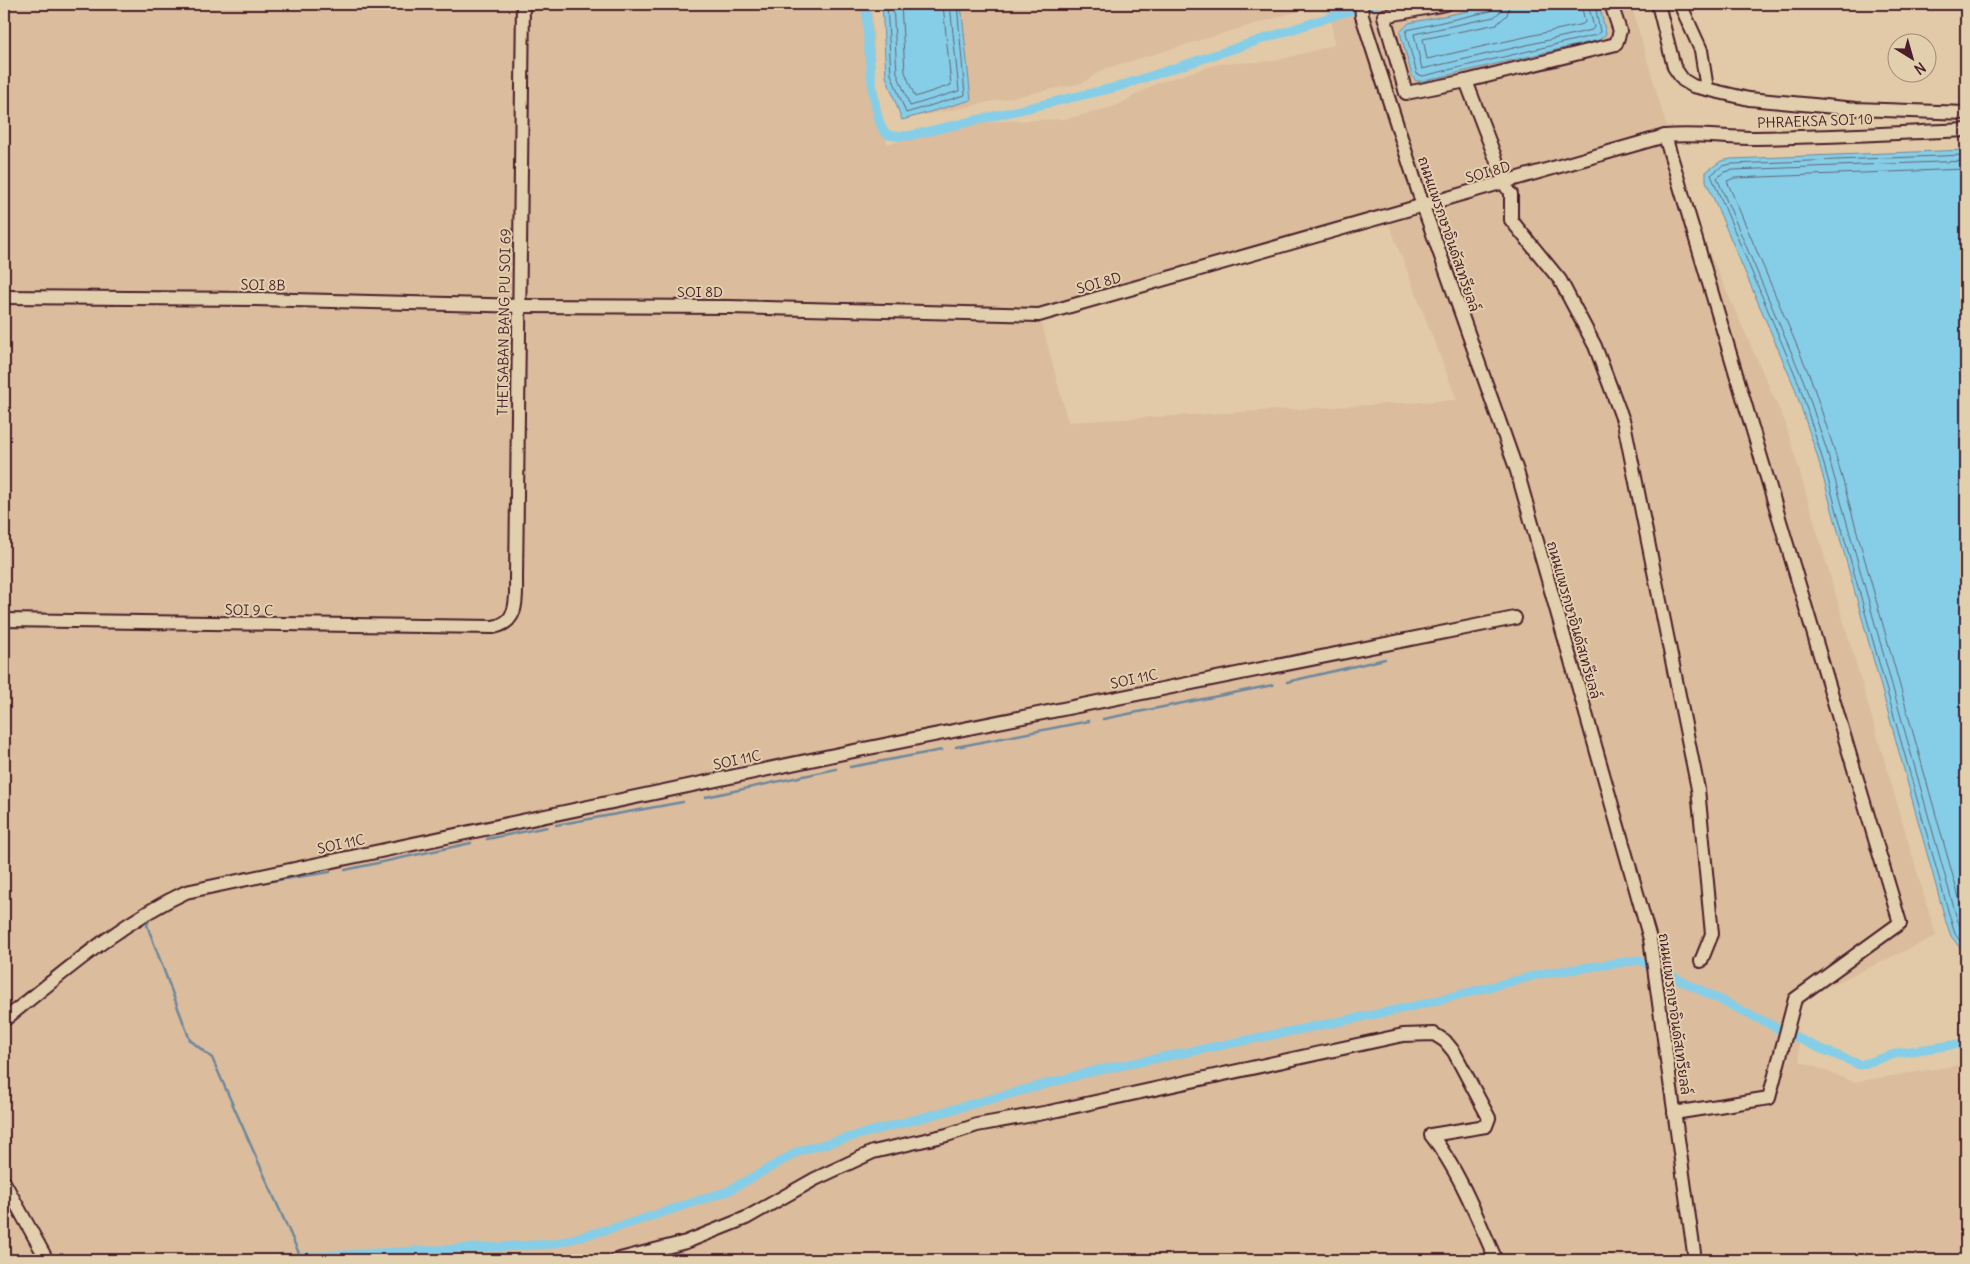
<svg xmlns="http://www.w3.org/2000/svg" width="1970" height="1264" font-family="Delius,'Playpen Sans Thai',sans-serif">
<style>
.built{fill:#dbbc9d;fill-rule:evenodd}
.water{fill:#86cee7;stroke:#6e889c}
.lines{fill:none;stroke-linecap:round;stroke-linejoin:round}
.shore{stroke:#626576;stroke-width:1}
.stream{stroke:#6e889c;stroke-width:2.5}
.canal{stroke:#86cee7;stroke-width:9}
.minor-casing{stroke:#4a1f2b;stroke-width:16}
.minor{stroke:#e2cfad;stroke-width:12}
.labels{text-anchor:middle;stroke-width:4;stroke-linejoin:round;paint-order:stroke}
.street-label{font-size:14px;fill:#4a1f2b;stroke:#e2cfad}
</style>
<rect width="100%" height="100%" fill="#e2caa8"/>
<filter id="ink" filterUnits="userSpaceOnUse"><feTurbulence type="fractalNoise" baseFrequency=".02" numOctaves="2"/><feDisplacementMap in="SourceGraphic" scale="10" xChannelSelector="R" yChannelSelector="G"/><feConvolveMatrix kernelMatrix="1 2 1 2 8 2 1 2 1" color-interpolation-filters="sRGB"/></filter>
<g filter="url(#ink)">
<!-- built -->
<g class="built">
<path d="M4,4H872L875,74L887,144L981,122L1066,119L1116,106L1157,83L1219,64L1275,61L1334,45L1330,4H1631L1692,214L1785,422L1936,936L1798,1001L1795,1005L1800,1061L1854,1082L1966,1064V1260H4ZM1384,211L1457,400L1068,422L1039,313Z"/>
<polygon points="887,4 1322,4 1104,69 1082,83 902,120"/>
</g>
<!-- water -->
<g class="water">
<polygon points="882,4 961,4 971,100 902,120 886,76"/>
<polygon points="1502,4 1599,4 1606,34 1599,40 1423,81 1416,81 1412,76 1400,32 1409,23"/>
<polygon points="1966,150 1966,956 1951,936 1946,922 1817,455 1794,386 1706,181 1706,172 1721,161 1731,159"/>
</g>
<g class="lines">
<!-- shore -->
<g class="shore">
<polyline points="887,4 891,74 906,113 965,95 957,4"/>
<polyline points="893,4 897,73 910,106 959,91 950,4"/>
<polyline points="901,4 905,72 915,97 951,85 943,4"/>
<polyline points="1496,4 1491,11 1407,30 1406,34 1417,74 1423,76 1596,35 1600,32 1595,4"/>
<polyline points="1502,4 1501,11 1494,17 1414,34 1422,69 1592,30 1594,27 1588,4"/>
<polyline points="1510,4 1507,15 1497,24 1423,39 1427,59 1583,24 1585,22 1581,4"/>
<polyline points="1966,155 1732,164 1722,166 1711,175 1799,384 1821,454 1951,921 1955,934 1966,949"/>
<polyline points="1966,161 1733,170 1724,172 1717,178 1804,382 1827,451 1957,919 1966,938"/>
<polyline points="1966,169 1734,178 1727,181 1811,379 1834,449 1966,923"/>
</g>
<!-- stream -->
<g class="stream">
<polyline points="1287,682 1385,659"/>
<polyline points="1103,719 1273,685"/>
<polyline points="956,747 1089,721"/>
<polyline points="850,767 942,750"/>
<polyline points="706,797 836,769"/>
<polyline points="556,825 683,802"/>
<polyline points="487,839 547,827"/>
<polyline points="345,870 471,843"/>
<polyline points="259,883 330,872"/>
<polyline points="150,917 147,925 190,1040 212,1058 302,1260"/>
</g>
<!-- canal -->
<g class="canal">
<path d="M866,4C867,30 871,109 883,130C888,138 900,136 908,136L1117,87L1339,14L1376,4"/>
<polyline points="245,1260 553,1244 621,1226 728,1191 799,1151 1094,1071 1411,1007 1541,974 1639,960 1812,1045 1860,1065 1898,1053 1966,1043"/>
</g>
<defs>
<g id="minor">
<polyline points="1361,4 1362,16 1423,206 1517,471 1650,939 1695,1260"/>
<polyline points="1446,4 1384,16 1406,93 1466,81 1616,44 1620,31 1611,4"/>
<polyline points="1658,4 1674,67 1683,80 1693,86 1749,99 1856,109 1966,113"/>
<polyline points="1680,4 1701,50 1707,89"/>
<polyline points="1466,81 1507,188"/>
<polyline points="1665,136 1900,923 1795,999 1769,1098 1674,1113"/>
<polyline points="1511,194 1511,220 1560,280 1595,346 1624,423 1698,789 1712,934 1701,961"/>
<path d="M4,297L255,299L521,306L730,307L1039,315L1665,136C1695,133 1725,138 1756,138C1826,137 1896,133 1966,130"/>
<path d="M4,620L493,627C519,623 516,599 516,578L523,4"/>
<path d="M4,1020C62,974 119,923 186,892L839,754L1515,618"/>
<polyline points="4,1182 47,1260"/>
<path d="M616,1260L686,1242L746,1218L815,1179L873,1152L947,1135L977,1125L1049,1112L1403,1035L1434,1034L1445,1041L1454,1052L1489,1118L1486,1126L1431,1135C1460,1172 1477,1218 1496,1260"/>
</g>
</defs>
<!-- minor casing -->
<use href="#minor" class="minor-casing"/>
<!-- minor -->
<use href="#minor" class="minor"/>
</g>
</g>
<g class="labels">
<!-- street labels -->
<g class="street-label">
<text transform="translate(1815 121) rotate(-2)" y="5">PHRAEKSA SOI 10</text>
<text transform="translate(1488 172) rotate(-16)" y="5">SOI 8D</text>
<text transform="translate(1449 234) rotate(71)" y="5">ถนนแพรกษาอินดัสเทรียลล์</text>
<text transform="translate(1099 283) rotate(-16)" y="5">SOI 8D</text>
<text transform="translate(263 285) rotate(1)" y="5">SOI 8B</text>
<text x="700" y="297">SOI 8D</text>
<text transform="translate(504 322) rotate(-89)" y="5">THETSABAN BANG PU SOI 69</text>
<text transform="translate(249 610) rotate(1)" y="5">SOI 9 C</text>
<text transform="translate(1574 620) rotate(74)" y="5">ถนนแพรกษาอินดัสเทรียลล์</text>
<text transform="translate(1134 679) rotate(-12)" y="5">SOI 11C</text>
<text transform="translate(737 760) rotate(-12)" y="5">SOI 11C</text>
<text transform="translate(341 844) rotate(-12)" y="5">SOI 11C</text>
<text transform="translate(1675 1014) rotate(82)" y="5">ถนนแพรกษาอินดัสเทรียลล์</text>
</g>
</g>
<!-- margin -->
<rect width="1970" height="1264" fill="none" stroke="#e2cfad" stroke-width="20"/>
<rect x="10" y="10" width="1950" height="1244" fill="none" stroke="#4a1f2b" stroke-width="2" filter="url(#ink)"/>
<!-- north arrow -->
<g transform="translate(1912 58) rotate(143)"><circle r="24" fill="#e2cfad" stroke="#a58979"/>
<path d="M0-4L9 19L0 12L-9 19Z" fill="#4a1f2b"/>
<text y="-8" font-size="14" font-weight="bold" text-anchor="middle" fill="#4a1f2b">N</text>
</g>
</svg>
